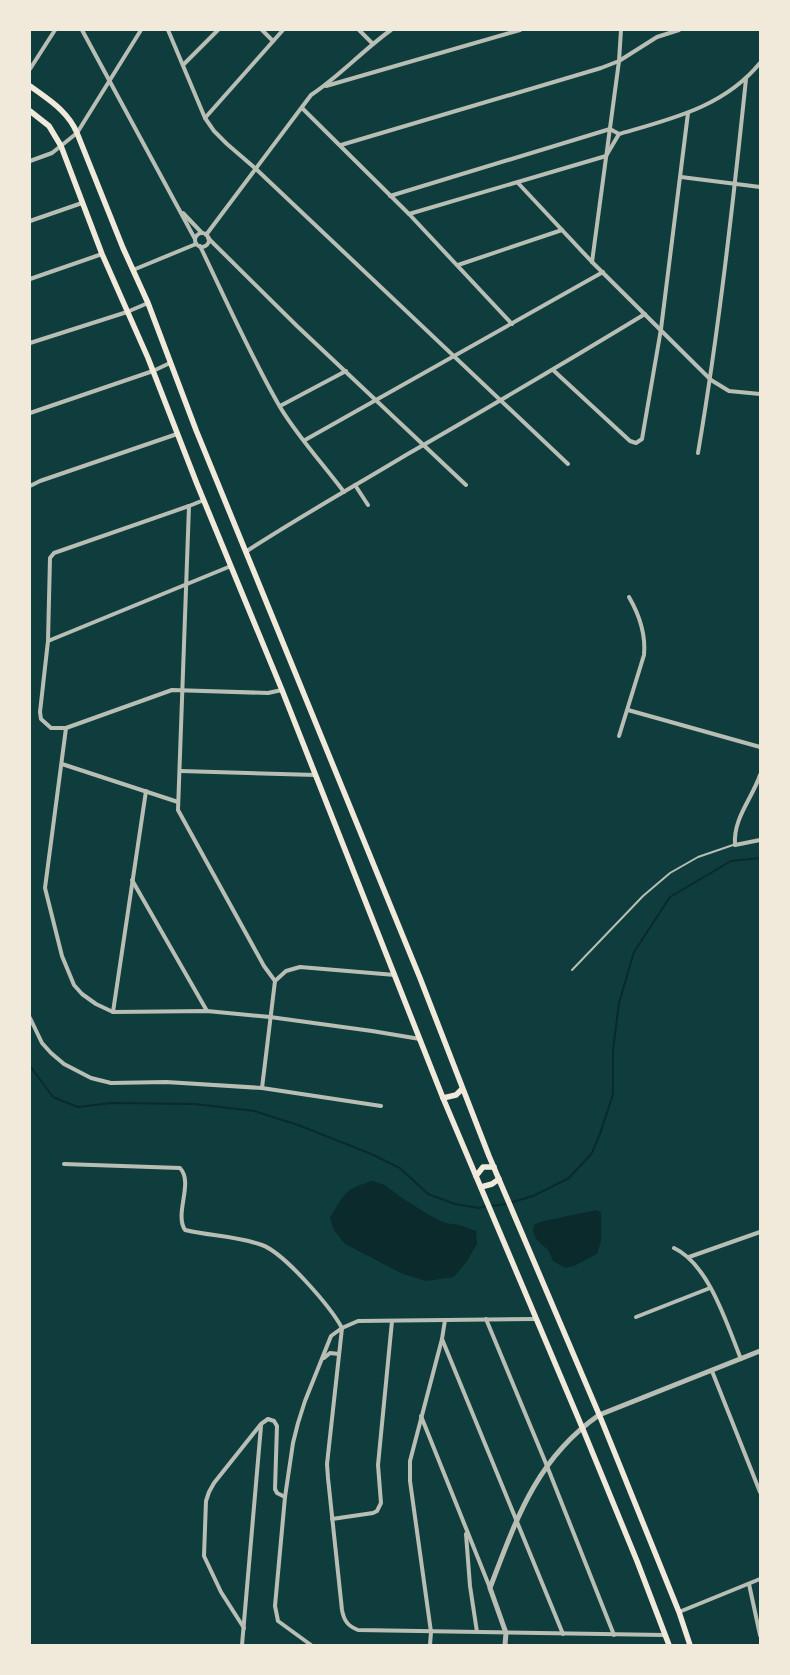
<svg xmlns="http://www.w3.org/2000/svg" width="790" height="1675" font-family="Poppins,sans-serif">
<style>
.water{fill:#0a2a2b}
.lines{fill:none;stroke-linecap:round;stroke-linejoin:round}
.stream{stroke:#0a2a2b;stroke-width:2}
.service{stroke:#b8beb3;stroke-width:2}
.minor{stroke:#b8beb3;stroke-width:4}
.tertiary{stroke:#b8beb3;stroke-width:5}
.secondary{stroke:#f1e9da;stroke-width:5.5}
</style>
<rect width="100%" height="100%" fill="#0f3d3e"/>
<!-- water -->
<g class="water">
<path d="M372,1181L385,1185L402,1198L429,1215L445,1223L459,1225L476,1231L477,1244L467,1261L454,1277L426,1281L403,1274L345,1244L334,1230L330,1218C345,1193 343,1190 372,1181Z"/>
<polygon points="596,1210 601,1212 601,1241 597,1254 574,1266 565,1268 553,1261 548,1250 536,1239 533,1231 534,1225 540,1222"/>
</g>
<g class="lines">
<!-- stream -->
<g class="stream">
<polyline points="30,1066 53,1097 78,1107 111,1103 195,1104 254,1111 298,1125 369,1153 400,1168 428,1194 455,1204 479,1208 486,1206"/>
<polyline points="491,1206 506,1204 533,1196 569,1178 592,1153 601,1131 613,1094 613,1050 619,1003 634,952 670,897 731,861 760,858"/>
</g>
<!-- service -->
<polyline class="service" points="572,970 643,896 670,873 698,857 733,845"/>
<!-- minor -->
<g class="minor">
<polyline points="82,30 195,239"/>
<polyline points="168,30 205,118 214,131 227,144 256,169 568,464"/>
<polyline points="262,30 273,41"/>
<polyline points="359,30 372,43"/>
<polyline points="184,64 218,30"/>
<polyline points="30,69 55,30"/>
<polyline points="326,86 520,30"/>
<polyline points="302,108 409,214 512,324"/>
<polyline points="205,118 283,30"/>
<polyline points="341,145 601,68 619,61 657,37 679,30"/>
<polyline points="30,161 52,153 77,133 141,30"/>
<polyline points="681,177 760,187"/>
<polyline points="518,183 592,262 711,380 729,391 760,394"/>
<polyline points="390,196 610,129 619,134"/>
<polyline points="183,213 202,233"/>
<path d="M409,214L606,156L619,134C671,119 724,107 760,63"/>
<polyline points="30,221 82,203"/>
<circle cx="202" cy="240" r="7"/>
<path d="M206,235L311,95C340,76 363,50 391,30"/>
<polyline points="208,238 297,326 466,485"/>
<path d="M200,246C226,300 250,355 280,407C298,437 323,464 344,492"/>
<polyline points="592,262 619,61 621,30"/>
<polyline points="458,265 562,230"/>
<polyline points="133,270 196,244"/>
<polyline points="30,279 102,254"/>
<polyline points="30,343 127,312 148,303"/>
<polyline points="553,370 630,441 636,443 642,439 661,329 688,113"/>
<polyline points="280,406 346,371"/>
<polyline points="30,413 153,371 170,363"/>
<polyline points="305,440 603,272"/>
<path d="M698,453C719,329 733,204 746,79"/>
<polyline points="355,485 368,505"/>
<polyline points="30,486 40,481 177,434"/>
<polyline points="204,500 189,506 54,553 50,558 48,641 40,712 41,719 51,728 66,728 172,690 268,693 282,690"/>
<polyline points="189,506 178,810 264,966 275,981 262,1088"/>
<path d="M247,551C299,517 353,487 406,455C486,409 566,362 645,314"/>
<polyline points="48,641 231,566"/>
<polyline points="628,710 760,747"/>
<polyline points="66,728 45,888 62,956 74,985 82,994 96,1004 113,1012 207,1011 270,1017 372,1031 420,1039"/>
<path d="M619,736L644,655C646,634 640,616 629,597"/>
<polyline points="62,764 178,802"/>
<polyline points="181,771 316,775"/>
<path d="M760,775C752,799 733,818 735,845L760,840"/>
<polyline points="132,880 207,1011"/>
<polyline points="275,981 286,971 300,967 395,975"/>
<polyline points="113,1012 146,791"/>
<polyline points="30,1018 42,1043 51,1053 64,1064 91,1078 111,1083 166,1082 262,1088 381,1106"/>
<path d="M64,1164L180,1168C194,1183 174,1213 185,1230C210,1236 237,1236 262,1245C284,1253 330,1306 342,1328"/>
<path d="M674,1248C709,1264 727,1325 741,1359"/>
<polyline points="689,1257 760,1232"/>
<polyline points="636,1317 710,1288"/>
<polyline points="486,1319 547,1466 614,1635"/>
<path d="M342,1328L327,1464L328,1478L342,1610C344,1621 348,1626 358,1630L664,1635"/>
<polyline points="442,1339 563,1634"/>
<polyline points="324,1358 330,1353 339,1354"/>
<polyline points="712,1371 760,1492"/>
<polyline points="421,1416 490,1588"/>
<polyline points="332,1519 373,1513 377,1511 381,1503 378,1465 392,1321"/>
<polyline points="466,1534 470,1586 477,1632"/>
<polyline points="749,1584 760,1635"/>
<polyline points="679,1612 760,1579"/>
<polyline points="244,1628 221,1592 204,1556 206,1501 209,1492 214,1483 261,1424 268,1419 274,1421 277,1426 275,1489 277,1493 285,1497"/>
<polyline points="242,1645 261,1426"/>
<polyline points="311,1645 278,1621 275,1606 285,1497 293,1443 298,1423 305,1401 331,1336 342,1328 358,1321 536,1319"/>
<polyline points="430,1645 431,1632 410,1481 410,1461 442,1339 445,1320"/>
</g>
<!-- tertiary -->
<path class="tertiary" d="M505,1645L506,1633L490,1588C516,1520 536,1459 599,1415L760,1351"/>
<!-- secondary -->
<g class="secondary">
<path d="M30,86C49,100 68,111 77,133L123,248L148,303L196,430L420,978L489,1156L601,1419L679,1612L690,1645"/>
<polyline points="30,111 49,126 61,146 102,254 148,358 197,484 282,690 443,1098 582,1427 637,1561 669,1645"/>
<polyline points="443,1098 456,1095 462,1089"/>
<polyline points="476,1176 483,1167 494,1167"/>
<polyline points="481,1187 492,1184 499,1179"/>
</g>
</g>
<!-- border -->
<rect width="790" height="1675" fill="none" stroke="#f1e9da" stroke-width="62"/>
</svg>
